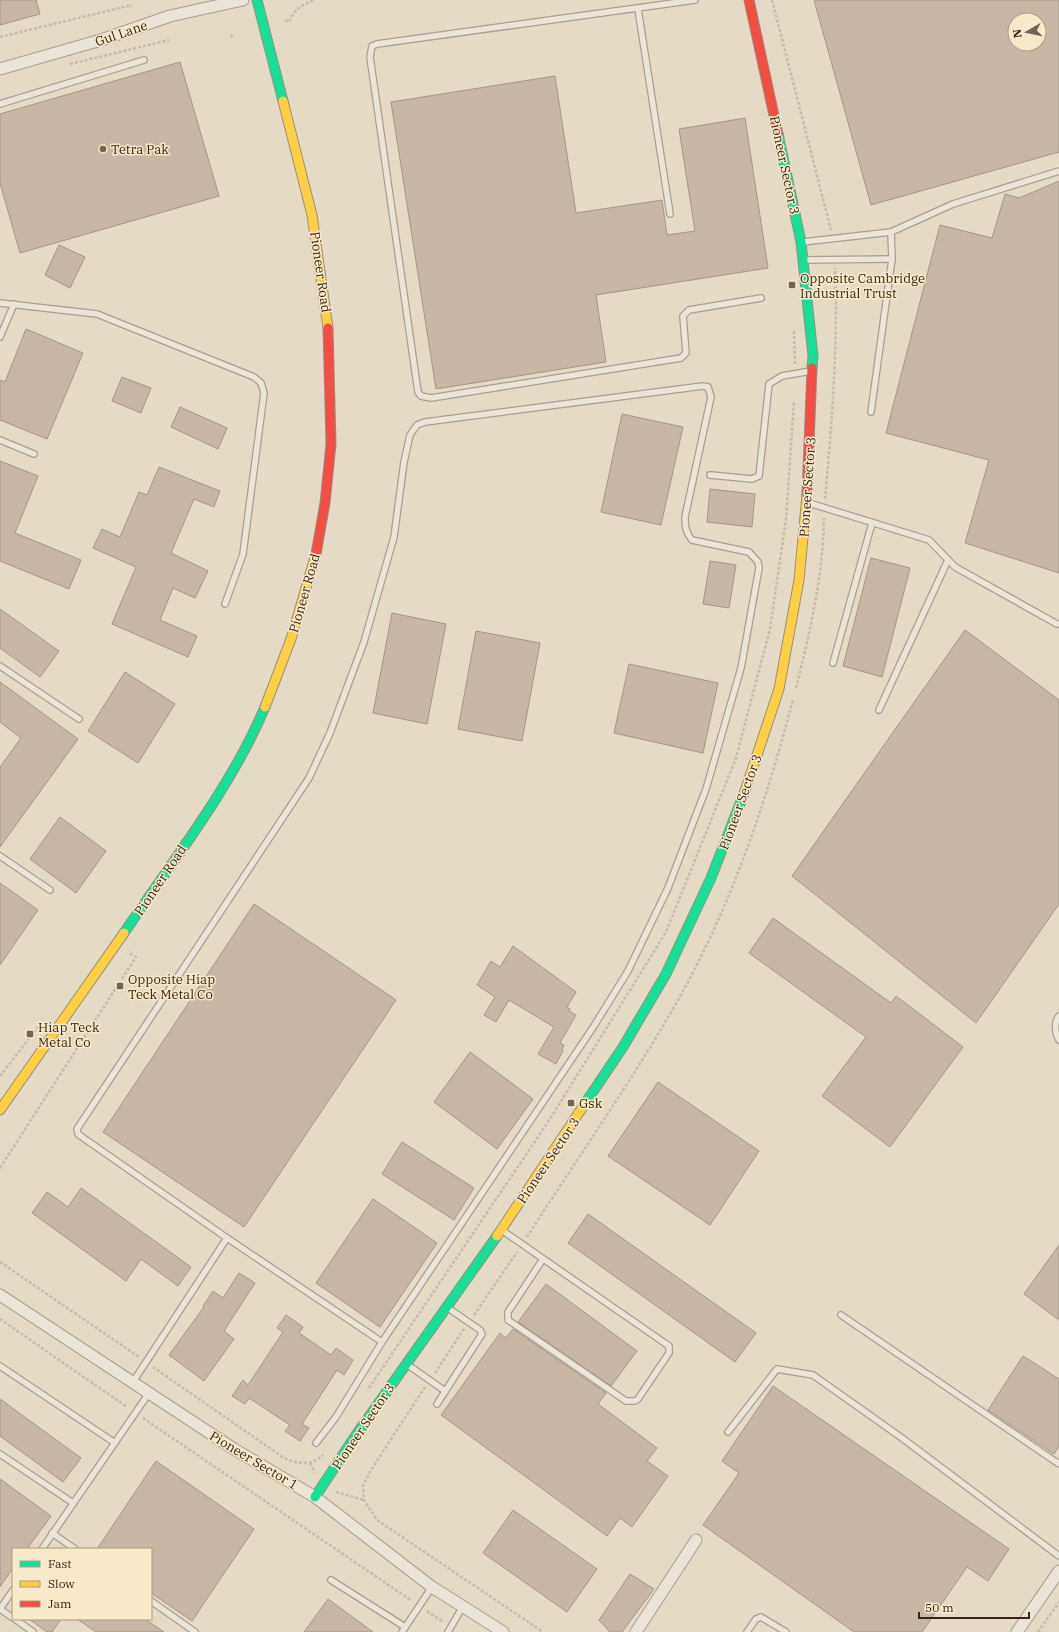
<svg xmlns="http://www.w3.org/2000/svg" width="1059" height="1632" font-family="'IBM Plex Serif',serif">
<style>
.building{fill:#c8b7a7;stroke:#a49586;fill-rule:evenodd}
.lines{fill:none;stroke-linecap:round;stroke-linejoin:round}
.lane-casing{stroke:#a89e90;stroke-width:8}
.street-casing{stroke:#a89e90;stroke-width:13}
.fast-casing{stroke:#988e80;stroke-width:11}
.slow-casing{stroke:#988e80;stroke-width:11}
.jam-casing{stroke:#988e80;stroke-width:11}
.path{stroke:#c3bbb0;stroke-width:2.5;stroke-dasharray:3 2;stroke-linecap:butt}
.lane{stroke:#ebe5d9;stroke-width:5.5}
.street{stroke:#ebe5d9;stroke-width:11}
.fast{stroke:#16e098;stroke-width:9}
.slow{stroke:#ffcf43;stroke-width:9}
.jam{stroke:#f24e42;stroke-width:9}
.poi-dot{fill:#736556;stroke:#f8e9c9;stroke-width:1.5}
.labels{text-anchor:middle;stroke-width:3;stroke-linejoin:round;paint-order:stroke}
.street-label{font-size:13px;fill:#362619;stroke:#f8e9c9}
.poi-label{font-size:13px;fill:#362619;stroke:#f8e9c9;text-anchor:start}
</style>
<rect width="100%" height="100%" fill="#e4dac6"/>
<!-- building -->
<g class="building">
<polygon points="0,0 36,0 40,14 0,25"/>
<path d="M814,0H1059V152L871,205ZM1015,20H1039V44H1015Z"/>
<polygon points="180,62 219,196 20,253 0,183 0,114"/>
<polygon points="555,76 576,213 662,200 667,235 695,231 679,129 745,118 768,268 596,295 606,362 436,389 391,102"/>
<polygon points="1059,181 1059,573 965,543 989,460 886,433 940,225 992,238 1005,194 1019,198"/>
<polygon points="59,245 85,257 70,288 45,275"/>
<polygon points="26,329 83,353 47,439 0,420 0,380 5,382"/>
<polygon points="122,377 151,388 141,413 112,401"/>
<polygon points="180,407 227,428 218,449 171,427"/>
<polygon points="622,414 683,427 661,525 601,512"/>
<polygon points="0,461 38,476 15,533 81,560 69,589 0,561"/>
<polygon points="159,467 220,491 214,507 194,499 171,553 208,571 195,598 173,588 160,620 197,636 188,657 112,624 136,567 93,548 102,529 120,537 139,492 147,495"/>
<polygon points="710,489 755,494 752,527 707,522"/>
<polygon points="871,558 910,568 882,677 843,666"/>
<polygon points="710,561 736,565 729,608 703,604"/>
<polygon points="0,609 59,651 40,677 0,648"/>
<polygon points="392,613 446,624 427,724 373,713"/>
<polygon points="965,630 1059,700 1059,904 976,1023 792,876"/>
<polygon points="476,631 540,643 522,741 458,729"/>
<polygon points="629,664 718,683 703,753 614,733"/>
<polygon points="125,672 175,704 138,763 88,731"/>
<polygon points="0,682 78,739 0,847 0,767 21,738 0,722"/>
<polygon points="60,817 106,851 76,893 30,859"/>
<polygon points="0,883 38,910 0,965"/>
<polygon points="254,904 396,1000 244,1227 103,1132"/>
<polygon points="773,918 891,1003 896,996 963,1047 890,1147 822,1096 866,1037 749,953"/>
<polygon points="513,946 576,992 567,1007 570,1009 569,1011 576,1015 560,1043 564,1045 562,1050 563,1051 556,1064 538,1054 554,1027 509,1000 496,1022 484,1015 495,997 477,985 491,961 500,967"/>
<polygon points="470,1052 533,1099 497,1149 434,1102"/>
<polygon points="658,1082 759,1151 710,1225 608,1156"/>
<polygon points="402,1142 474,1188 454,1220 382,1174"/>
<polygon points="81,1188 191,1267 178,1286 141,1259 126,1281 32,1213 47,1192 68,1207"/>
<polygon points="373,1199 437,1243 380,1327 316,1283"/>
<polygon points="588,1214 756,1333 735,1362 568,1243"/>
<polygon points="1059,1245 1059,1320 1024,1294"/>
<polygon points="239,1273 255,1283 224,1331 234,1339 204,1381 169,1355 204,1307 203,1306 213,1291 223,1298"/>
<polygon points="546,1284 637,1351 611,1386 518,1322"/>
<polygon points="286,1315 303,1327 299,1333 331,1355 336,1348 353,1360 344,1375 337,1370 302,1424 309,1428 300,1441 285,1431 290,1425 249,1398 245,1404 232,1396 243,1380 248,1385 283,1332 277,1328"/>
<polygon points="513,1329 606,1393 598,1404 657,1448 647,1461 668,1476 632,1527 620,1518 607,1536 441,1415 500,1333 506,1338"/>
<polygon points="1023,1356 1059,1379 1059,1446 1054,1454 988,1410"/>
<polygon points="773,1386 1009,1549 988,1581 967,1567 922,1632 854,1632 703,1525 739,1473 722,1461"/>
<polygon points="0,1399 81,1458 63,1482 0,1436"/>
<polygon points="156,1461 254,1529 192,1621 151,1593 151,1549 97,1549"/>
<polygon points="0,1479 51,1516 27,1549 13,1549 13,1568 0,1587"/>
<polygon points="513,1510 597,1569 567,1612 483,1553"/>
<polygon points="630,1574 654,1589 622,1632 610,1632 599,1620"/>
<polygon points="328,1599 373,1632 304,1632"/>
<polygon points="29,1619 61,1619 52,1632 47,1632"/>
<polygon points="77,1619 145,1619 164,1632 96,1632"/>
</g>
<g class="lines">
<defs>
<g id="lane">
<polyline points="695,0 377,44 372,46 370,57 418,392 421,396 431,398 681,358 686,353 683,316 689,310 761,298"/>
<polyline points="638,9 670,214"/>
<polyline points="0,104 144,60"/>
<polyline points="803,242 891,232 953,204 1059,171"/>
<polyline points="804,260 892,259"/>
<polyline points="0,303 97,314 254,377 261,383 264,393 243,554 225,604"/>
<polyline points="0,337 14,304"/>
<polyline points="871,412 892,259 891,232"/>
<polyline points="0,440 34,454"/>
<polyline points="710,475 752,479 759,476 769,384 782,376 811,371"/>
<polyline points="809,503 929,540 955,567 1057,624"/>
<polyline points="833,663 872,523"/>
<polyline points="0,666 79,719"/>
<polyline points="879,710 948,560"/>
<polyline points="0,856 50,890"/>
<path d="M1059,1016C1054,1022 1055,1033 1059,1040"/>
<polyline points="503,1231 669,1346 669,1353 638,1399 635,1401 626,1401 508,1320 508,1312 543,1259"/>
<polyline points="841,1315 1059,1464"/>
<polyline points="408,1365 445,1391"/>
<polyline points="0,1366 115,1443"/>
<polyline points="133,1382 227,1238"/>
<polyline points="437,1404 482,1334 480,1330 448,1308"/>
<polyline points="728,1432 777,1369 813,1375 902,1438 1059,1556"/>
<path d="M316,1443L336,1417L382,1342L594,1026L628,971L668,888L706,789L741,668L759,568L758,562L749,552L692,540C686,533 685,527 685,517L711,397L708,387L703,386L425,422L417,425L410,435L404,462L394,537L364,642L330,733L309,778L77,1129L78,1134L82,1137L227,1238L382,1342"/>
<polyline points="0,1454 73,1503"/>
<polyline points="52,1533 75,1549"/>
<polyline points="42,1549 149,1393"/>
<polyline points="331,1580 405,1627"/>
<polyline points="151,1601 195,1632"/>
<polyline points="0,1609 13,1590"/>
<polyline points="0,1609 13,1618"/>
<polyline points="15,1619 33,1632"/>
<polyline points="402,1632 432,1587"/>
<polyline points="448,1632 463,1606"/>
<polyline points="747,1632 756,1619 761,1617 786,1632"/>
</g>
<g id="street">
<polyline points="0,69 101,40 170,16 243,0"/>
<polyline points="0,1295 234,1449 315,1497 432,1587 503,1632"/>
<polyline points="636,1632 696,1540"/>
<polyline points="1017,1632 1059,1571"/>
</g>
<g id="fast">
<polyline points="257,0 283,101"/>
<polyline points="778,134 801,242 813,356 812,368"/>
<path d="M124,933C172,862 232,786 265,707"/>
<polyline points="586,1102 623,1047 666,974 711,878 745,791"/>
<polyline points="315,1497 356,1435 497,1236"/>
</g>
<g id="slow">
<polyline points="283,101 312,215 328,328"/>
<polyline points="265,707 291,639 316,554"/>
<polyline points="745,791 779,689 799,580 807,495"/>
<polyline points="0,1110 124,933"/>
<polyline points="497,1236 586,1102"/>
</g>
<g id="jam">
<polyline points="749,0 778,134"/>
<polyline points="807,495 812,368"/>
<polyline points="316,554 325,503 331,444 328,328"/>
</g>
</defs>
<!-- lane casing -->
<use href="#lane" class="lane-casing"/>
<!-- street casing -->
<use href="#street" class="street-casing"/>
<!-- fast casing -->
<use href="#fast" class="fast-casing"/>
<!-- slow casing -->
<use href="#slow" class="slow-casing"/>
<!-- jam casing -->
<use href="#jam" class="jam-casing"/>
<!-- path -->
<g class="path">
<polyline points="772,0 831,230"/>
<path d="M285,20L289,22C294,9 302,5 314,0"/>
<polyline points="0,37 132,5"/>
<polyline points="231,37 233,33"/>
<polyline points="70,64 169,40"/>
<polyline points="794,331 795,364"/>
<path d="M825,499C832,422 838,346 835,268"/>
<path d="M796,688C810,632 823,576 824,518"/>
<polyline points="0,1076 38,1027"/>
<polyline points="0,1168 136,957 128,952"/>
<path d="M527,1237C581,1152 641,1069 689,980C736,891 768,796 793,699"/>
<polyline points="0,1262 139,1357"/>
<polyline points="474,1315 517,1252"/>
<polyline points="0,1319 127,1407"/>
<path d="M153,1367L284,1458C298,1464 311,1466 323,1455"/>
<polyline points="435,1373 464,1329"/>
<polyline points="425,1387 371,1470 363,1486 364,1500 377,1520 543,1632"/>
<polyline points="369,1388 550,1119 666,932 736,758 770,629 786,519 794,401"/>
<polyline points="143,1418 412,1601"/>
<polyline points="310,1463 315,1473"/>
<polyline points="336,1492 364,1500"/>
<polyline points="427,1611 443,1622"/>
<polyline points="1038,1632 1059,1602"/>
</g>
<!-- lane -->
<use href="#lane" class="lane"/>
<!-- street -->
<use href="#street" class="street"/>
<!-- fast -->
<use href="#fast" class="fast"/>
<!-- slow -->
<use href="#slow" class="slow"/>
<!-- jam -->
<use href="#jam" class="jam"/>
</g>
<!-- markers -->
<g class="poi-dot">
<circle cx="103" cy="149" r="4"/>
<rect x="788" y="281" width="8" height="8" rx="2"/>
<rect x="116" y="982" width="8" height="8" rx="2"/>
<rect x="26" y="1030" width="8" height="8" rx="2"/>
<rect x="567" y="1099" width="8" height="8" rx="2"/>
</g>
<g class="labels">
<!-- street labels -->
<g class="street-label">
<text transform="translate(121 33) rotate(-19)" y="5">Gul Lane</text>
<text transform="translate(785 165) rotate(78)" y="5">Pioneer Sector 3</text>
<text transform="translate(321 272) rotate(82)" y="5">Pioneer Road</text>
<text transform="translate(807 487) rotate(-86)" y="5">Pioneer Sector 3</text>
<text transform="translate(304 593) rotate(-74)" y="5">Pioneer Road</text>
<text transform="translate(740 802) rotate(-70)" y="5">Pioneer Sector 3</text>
<text transform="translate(160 880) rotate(-56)" y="5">Pioneer Road</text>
<text transform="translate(548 1160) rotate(-56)" y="5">Pioneer Sector 3</text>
<text transform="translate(363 1426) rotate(-56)" y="5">Pioneer Sector 3</text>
<text transform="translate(254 1460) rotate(31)" y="5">Pioneer Sector 1</text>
</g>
<!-- poi labels -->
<g class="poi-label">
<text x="111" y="154">Tetra Pak</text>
<text x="800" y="283">Opposite Cambridge<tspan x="800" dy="15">Industrial Trust</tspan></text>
<text x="128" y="984">Opposite Hiap<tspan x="128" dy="15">Teck Metal Co</tspan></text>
<text x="38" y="1032">Hiap Teck<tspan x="38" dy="15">Metal Co</tspan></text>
<text x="579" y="1108">Gsk</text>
</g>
</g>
<!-- legend -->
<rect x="12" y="1548" width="140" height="72" fill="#f8e9c9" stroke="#aa9b83"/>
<rect x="20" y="1561" width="20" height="6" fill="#16e098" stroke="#aa9b83"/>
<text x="48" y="1568" font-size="12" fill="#362619">Fast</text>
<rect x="20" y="1581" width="20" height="6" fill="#ffcf43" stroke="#aa9b83"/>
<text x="48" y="1588" font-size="12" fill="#362619">Slow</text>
<rect x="20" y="1601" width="20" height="6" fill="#f24e42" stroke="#aa9b83"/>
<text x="48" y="1608" font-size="12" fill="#362619">Jam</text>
<!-- north arrow -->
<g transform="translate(1027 32) rotate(261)"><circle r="19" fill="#f8e9c9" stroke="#aa9b83"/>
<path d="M0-3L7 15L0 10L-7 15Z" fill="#736556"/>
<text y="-6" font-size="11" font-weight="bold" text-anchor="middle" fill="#362619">N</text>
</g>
<!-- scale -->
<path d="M919 1612v6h110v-6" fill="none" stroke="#362619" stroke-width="2"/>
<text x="925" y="1612" font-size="12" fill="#362619" stroke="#f8e9c9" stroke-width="3" paint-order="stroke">50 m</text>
</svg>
